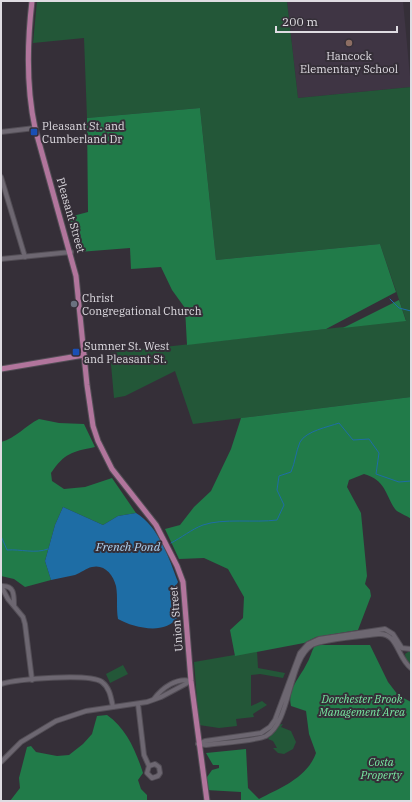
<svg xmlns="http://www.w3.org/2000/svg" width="412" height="802" font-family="'IBM Plex Serif',serif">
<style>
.education{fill:#3f3544}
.green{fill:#235738}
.forest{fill:#217b49}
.water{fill:#1e6da5}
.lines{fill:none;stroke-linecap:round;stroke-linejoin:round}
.stream{stroke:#1e6da5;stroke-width:1}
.minor-casing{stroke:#534e56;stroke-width:6}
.major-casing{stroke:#534e56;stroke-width:7}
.minor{stroke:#6d6771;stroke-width:4}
.major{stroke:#b1759c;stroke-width:5}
.education-dot{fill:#8d6e63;stroke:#352f38;stroke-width:1.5}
.transit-dot{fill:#1a4fb4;stroke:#352f38;stroke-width:1.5}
.worship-dot{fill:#6b7280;stroke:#352f38;stroke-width:1.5}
.labels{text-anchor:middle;stroke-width:4;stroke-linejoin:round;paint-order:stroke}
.poi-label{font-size:11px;fill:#dfdce2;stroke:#352f38;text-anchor:start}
.street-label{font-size:11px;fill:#dfdce2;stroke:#352f38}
.park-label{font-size:11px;font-style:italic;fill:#79eaa3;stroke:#352f38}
.water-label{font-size:12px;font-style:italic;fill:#afd3f2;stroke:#352f38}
</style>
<rect width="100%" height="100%" fill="#352f38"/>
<!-- education -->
<polygon class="education" points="287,1 403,1 411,87 298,98"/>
<!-- green -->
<g class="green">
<polygon points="37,1 287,1 298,98 411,87 411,397 193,424 175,371 125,396 114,398 110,353 406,320 380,244 216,260 200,108 87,118 84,38 33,43"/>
<polygon points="411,650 411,663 406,662 405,654"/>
<polygon points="257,651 258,668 285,673 283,678 260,674 251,675 251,706 262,701 267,705 253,714 254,717 236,719 237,726 219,728 199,725 194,662"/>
<polygon points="123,665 128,674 110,683 106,674"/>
<polygon points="283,724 281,727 291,731 296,742 293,749 284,754 278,753 273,748 277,748 273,741 268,739 278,725"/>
</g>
<!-- forest -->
<g class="forest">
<polygon points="200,108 216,260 380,244 396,292 326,329 187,345 185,308 172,290 161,267 131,269 130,248 79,252 69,217 88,212 87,118"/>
<polygon points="399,300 406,321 343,328"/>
<path d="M411,397V519C406,515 398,513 395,509C384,492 386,481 364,474L349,480L347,487L361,513L367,576L365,584L370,590L371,596L358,630L316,637L304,643L235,656L230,630L243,618L244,597L228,569L204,558L179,559L165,529L180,525L194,507L211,491L231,449L241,418Z"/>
<path d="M39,419L59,423L84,424L95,447C71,452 65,453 51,473L52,481L64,489L85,487L112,478L136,513L118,516L103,525L63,507L55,525L45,561L51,580L25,587L14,579L1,576V442C16,438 25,426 39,419Z"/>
<path d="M315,645H370L388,682L398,695L411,702V801H241V792L206,790L205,780L212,770L219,768V765H213L206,753L246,749L248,788L259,799C280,788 307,778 316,753L309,734L306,711L291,706C287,689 299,679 306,665C310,659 311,652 315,645Z"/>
<path d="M107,715C126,728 136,751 143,773L138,780L141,789L147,795V801H10L20,788L19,778L27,747L31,746L36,752L57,756L69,755L83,744L92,734L97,716Z"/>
</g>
<!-- water -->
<path class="water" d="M63,507L103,525L118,516L136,513C159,527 169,558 178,582L170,597L177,618C165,635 134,628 118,619C116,608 118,597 116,586C113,574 104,564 92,567C86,568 81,573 75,575C67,577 59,578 51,580L45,561L55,525Z"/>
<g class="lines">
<!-- stream -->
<g class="stream">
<polyline points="390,299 399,308 411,311"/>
<path d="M1,536L7,550C21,549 35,554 48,549"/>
<path d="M171,543C181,538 192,529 203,525C223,518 255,523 277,520L284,505L277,490L279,476L291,472C295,463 296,451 300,442C306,431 328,427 339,423L353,440L369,439L379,453L376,474L399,482L411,481"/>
</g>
<defs>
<g id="minor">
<polyline points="1,132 35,128"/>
<polyline points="1,177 25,257"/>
<polyline points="1,259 71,252"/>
<polyline points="1,586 8,599 23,617 25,624 32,680"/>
<path d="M1,586C14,585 14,594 14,605"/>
<path d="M411,649L402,648L393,634L385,629L319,639L308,644L300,653L275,720L270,727L261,733L205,741L198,744L206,745C220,743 255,741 266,736C291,722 288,660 312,645C323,639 363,636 378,634C398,632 397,658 411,668"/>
<path d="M1,684C18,679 89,673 102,682C110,688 111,698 113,707"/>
<path d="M154,699C162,688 177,677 191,681"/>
<polyline points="138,704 144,755 149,766 147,773 152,778 158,776 160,773 159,767 155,764 149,766"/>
<polyline points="1,762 21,742 56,721 86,711 147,702 161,697 191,681"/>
</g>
<g id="major">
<path d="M32,1C27,44 26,86 35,128L76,276L87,385L93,426L98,441L112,469L156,525L177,566L183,582L191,681L207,801"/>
<polyline points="1,369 84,355"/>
</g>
</defs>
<!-- minor casing -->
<use href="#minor" class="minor-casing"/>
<!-- major casing -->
<use href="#major" class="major-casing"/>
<!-- minor -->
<use href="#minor" class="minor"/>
<!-- major -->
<use href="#major" class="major"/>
</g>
<!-- markers -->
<circle class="education-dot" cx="349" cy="43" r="4"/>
<g class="transit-dot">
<rect x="30" y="128" width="8" height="8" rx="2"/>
<rect x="72" y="348" width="8" height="8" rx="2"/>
</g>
<circle class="worship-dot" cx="74" cy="304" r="4"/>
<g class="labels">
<!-- poi labels -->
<g class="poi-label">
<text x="349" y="60" text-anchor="middle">Hancock<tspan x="349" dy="13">Elementary School</tspan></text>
<text x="42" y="130">Pleasant St. and<tspan x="42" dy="13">Cumberland Dr</tspan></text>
<text x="82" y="302">Christ<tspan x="82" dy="13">Congregational Church</tspan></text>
<text x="84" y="350">Sumner St. West<tspan x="84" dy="13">and Pleasant St.</tspan></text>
</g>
<!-- street labels -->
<g class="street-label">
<text transform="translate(71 215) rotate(74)" y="4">Pleasant Street</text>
<text transform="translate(176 619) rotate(-95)" y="4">Union Street</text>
</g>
<!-- park labels -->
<g class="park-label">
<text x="362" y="703">Dorchester Brook<tspan x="362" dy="13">Management Area</tspan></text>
<text x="381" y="766">Costa<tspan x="381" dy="13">Property</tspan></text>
</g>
<!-- water labels -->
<g class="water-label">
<text x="128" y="551">French Pond</text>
</g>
</g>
<!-- border -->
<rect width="412" height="802" fill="none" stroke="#dfdce2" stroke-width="4"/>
<!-- scale -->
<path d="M276 26v6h121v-6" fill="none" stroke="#dfdce2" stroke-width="2"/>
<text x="282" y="26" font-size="12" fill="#dfdce2" stroke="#352f38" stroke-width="3" paint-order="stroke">200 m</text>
</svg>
